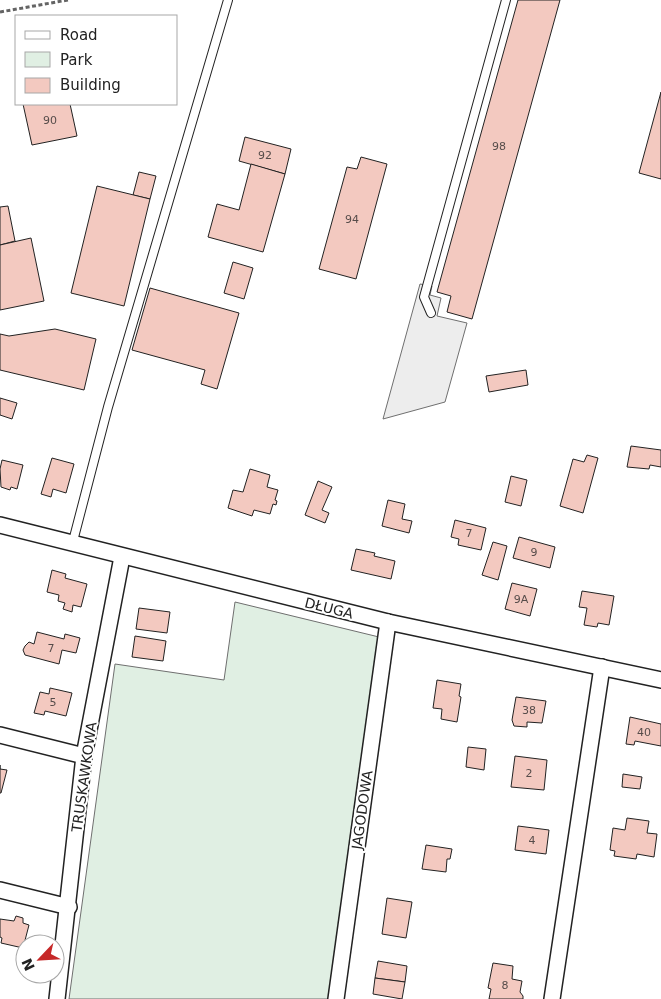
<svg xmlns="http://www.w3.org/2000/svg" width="661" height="999" font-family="'DejaVu Sans',sans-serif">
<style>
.green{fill:#e0efe3;stroke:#6f6f6f}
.parking{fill:#ededed;stroke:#6f6f6f}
.building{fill:#f3c9c0;stroke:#222}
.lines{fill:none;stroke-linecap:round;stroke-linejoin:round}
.lane-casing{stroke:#222;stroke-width:10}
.street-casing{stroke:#222;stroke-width:18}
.path{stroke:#646464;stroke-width:3;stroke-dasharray:4 2.5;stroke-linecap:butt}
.lane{stroke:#fff;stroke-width:8}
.street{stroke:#fff;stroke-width:15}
.labels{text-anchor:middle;stroke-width:4;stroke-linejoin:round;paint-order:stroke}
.number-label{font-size:11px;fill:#564c4a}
.street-label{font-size:14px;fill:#222;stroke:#fff}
</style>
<rect width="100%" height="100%" fill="#fff"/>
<!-- green -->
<polygon class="green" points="235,602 379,637 329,999 69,999 115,664 224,680"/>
<!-- parking -->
<polygon class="parking" points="420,284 432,286 430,295 441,298 437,316 467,323 445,402 383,419"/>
<!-- building -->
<g class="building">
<polygon points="518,0 560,0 472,319 447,312 451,296 437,292"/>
<polygon points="661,92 661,179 639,173"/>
<polygon points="23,104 70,104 77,136 32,145"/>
<polygon points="245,137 291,149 285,174 239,161"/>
<polygon points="361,157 387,164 356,279 319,269 347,167 357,169"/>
<polygon points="251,164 285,174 263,252 208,237 217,204 239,210"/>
<polygon points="139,172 156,176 150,199 133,195"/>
<polygon points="97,186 150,199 124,306 71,293"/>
<polygon points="8,206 15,241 0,245 0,207"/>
<polygon points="31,238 44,301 0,310 0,245"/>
<polygon points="233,262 253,268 244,299 224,293"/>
<polygon points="150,288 239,313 217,389 201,384 205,370 132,350"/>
<polygon points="55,329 96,339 84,390 0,370 0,334 9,336"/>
<polygon points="526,370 528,385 489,392 486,376"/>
<polygon points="0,398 17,403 12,419 0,415"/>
<polygon points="631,446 661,450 661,467 650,465 649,469 627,467"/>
<polygon points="587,455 598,458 583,513 560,506 573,459 584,462"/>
<polygon points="52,458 74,464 66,493 53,489 51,497 41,494"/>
<polygon points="2,460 23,465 17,489 11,487 10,490 1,487 0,469"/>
<polygon points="250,469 270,475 267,487 278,490 275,500 277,501 276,505 273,504 270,514 254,510 252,516 228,508 233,490 243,492"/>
<polygon points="511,476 527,480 521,506 505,502"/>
<polygon points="318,481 332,487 322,510 329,513 325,523 305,515"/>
<polygon points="388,500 405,504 402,519 412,521 409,533 382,526"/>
<polygon points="455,520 486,528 481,550 458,545 459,539 451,537"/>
<polygon points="519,537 555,547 550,568 513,558"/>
<polygon points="493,542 507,546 498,580 482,575"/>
<polygon points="356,549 375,553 374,556 395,561 391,579 351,570"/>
<polygon points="52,570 66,574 65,578 87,584 81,607 73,605 72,612 63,609 65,603 58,601 59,595 47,592"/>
<polygon points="512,583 537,589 530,616 505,609"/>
<polygon points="582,591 614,596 609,625 598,623 597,627 584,625 587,608 579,607"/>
<polygon points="139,608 170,612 167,633 136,629"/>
<polygon points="37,632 64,639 65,634 80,638 76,653 62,650 59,664 25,655 23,650 25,646 29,642 34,644"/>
<polygon points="135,636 166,641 163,661 132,657"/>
<polygon points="437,680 461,684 459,696 461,697 457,722 441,719 442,709 433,708"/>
<polygon points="50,688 72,693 66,716 45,711 44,715 34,713 40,692 49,694"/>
<polygon points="516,697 546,701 542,723 527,722 527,727 514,726 512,720"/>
<polygon points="630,717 661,724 661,746 635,741 634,745 626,744"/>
<polygon points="468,747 486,749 484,770 466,767"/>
<polygon points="515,756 547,760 544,790 511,787"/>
<polygon points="0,765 0,769 7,770 1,793 0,793"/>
<polygon points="623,774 642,777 640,789 622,787"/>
<polygon points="627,818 649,821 647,833 657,834 654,857 637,854 636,859 614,856 615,851 610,850 613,828 625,830"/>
<polygon points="518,826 549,830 546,854 515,850"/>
<polygon points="426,845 452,849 450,859 447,859 446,872 422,869"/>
<polygon points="387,898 412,902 406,938 382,934"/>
<polygon points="16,916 23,918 23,923 29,925 23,948 1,943 2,938 0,937 0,919 14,921"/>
<polygon points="378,961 407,966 405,982 375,978"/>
<polygon points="493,963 513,966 512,979 522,981 520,992 523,996 523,999 489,999 491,989 488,988"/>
<polygon points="375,978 405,982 402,999 373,994"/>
</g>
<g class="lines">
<defs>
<g id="lane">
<polyline points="431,313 424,297 506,0"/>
<polyline points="72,545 108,407 228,0"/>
</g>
<g id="street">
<polyline points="0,525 388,622 661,680"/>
<polyline points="0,735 84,756"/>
<polyline points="0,890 69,907"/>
<polyline points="57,999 84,756 122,557"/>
<polyline points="336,999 388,622"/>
<polyline points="552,999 602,667"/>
</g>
</defs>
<!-- lane casing -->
<use href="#lane" class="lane-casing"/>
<!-- street casing -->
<use href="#street" class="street-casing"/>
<!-- path -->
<polyline class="path" points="0,12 68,0"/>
<!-- lane -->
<use href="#lane" class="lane"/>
<!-- street -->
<use href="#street" class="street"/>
</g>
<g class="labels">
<!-- number labels -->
<g class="number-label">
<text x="50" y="124">90</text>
<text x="499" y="150">98</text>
<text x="265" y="159">92</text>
<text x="352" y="223">94</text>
<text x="469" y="537">7</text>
<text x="534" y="556">9</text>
<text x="521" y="603">9A</text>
<text x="51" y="652">7</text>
<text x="53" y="706">5</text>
<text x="529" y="714">38</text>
<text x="644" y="736">40</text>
<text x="529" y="777">2</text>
<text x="532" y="844">4</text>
<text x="505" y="989">8</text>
</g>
<!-- street labels -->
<g class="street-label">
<text transform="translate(329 608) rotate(14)" y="5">DŁUGA</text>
<text transform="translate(84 777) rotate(-82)" y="5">TRUSKAWKOWA</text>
<text transform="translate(362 810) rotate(-82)" y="5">JAGODOWA</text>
</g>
</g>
<!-- legend -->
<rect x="15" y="15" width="162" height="90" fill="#ffffff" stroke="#a7a7a7"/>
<rect x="25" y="31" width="25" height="8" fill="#ffffff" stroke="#a7a7a7"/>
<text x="60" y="40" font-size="15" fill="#222222">Road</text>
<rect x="25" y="52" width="25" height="15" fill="#e0efe3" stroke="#a7a7a7"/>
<text x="60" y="65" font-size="15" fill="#222222">Park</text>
<rect x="25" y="78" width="25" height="15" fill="#f3c9c0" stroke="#a7a7a7"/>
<text x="60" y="90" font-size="15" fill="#222222">Building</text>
<!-- north arrow -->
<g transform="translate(40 959) rotate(245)"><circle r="24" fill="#ffffff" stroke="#a7a7a7"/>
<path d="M0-4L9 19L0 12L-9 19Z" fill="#c62828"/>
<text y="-8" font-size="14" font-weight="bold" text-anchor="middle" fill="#222222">N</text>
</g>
</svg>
